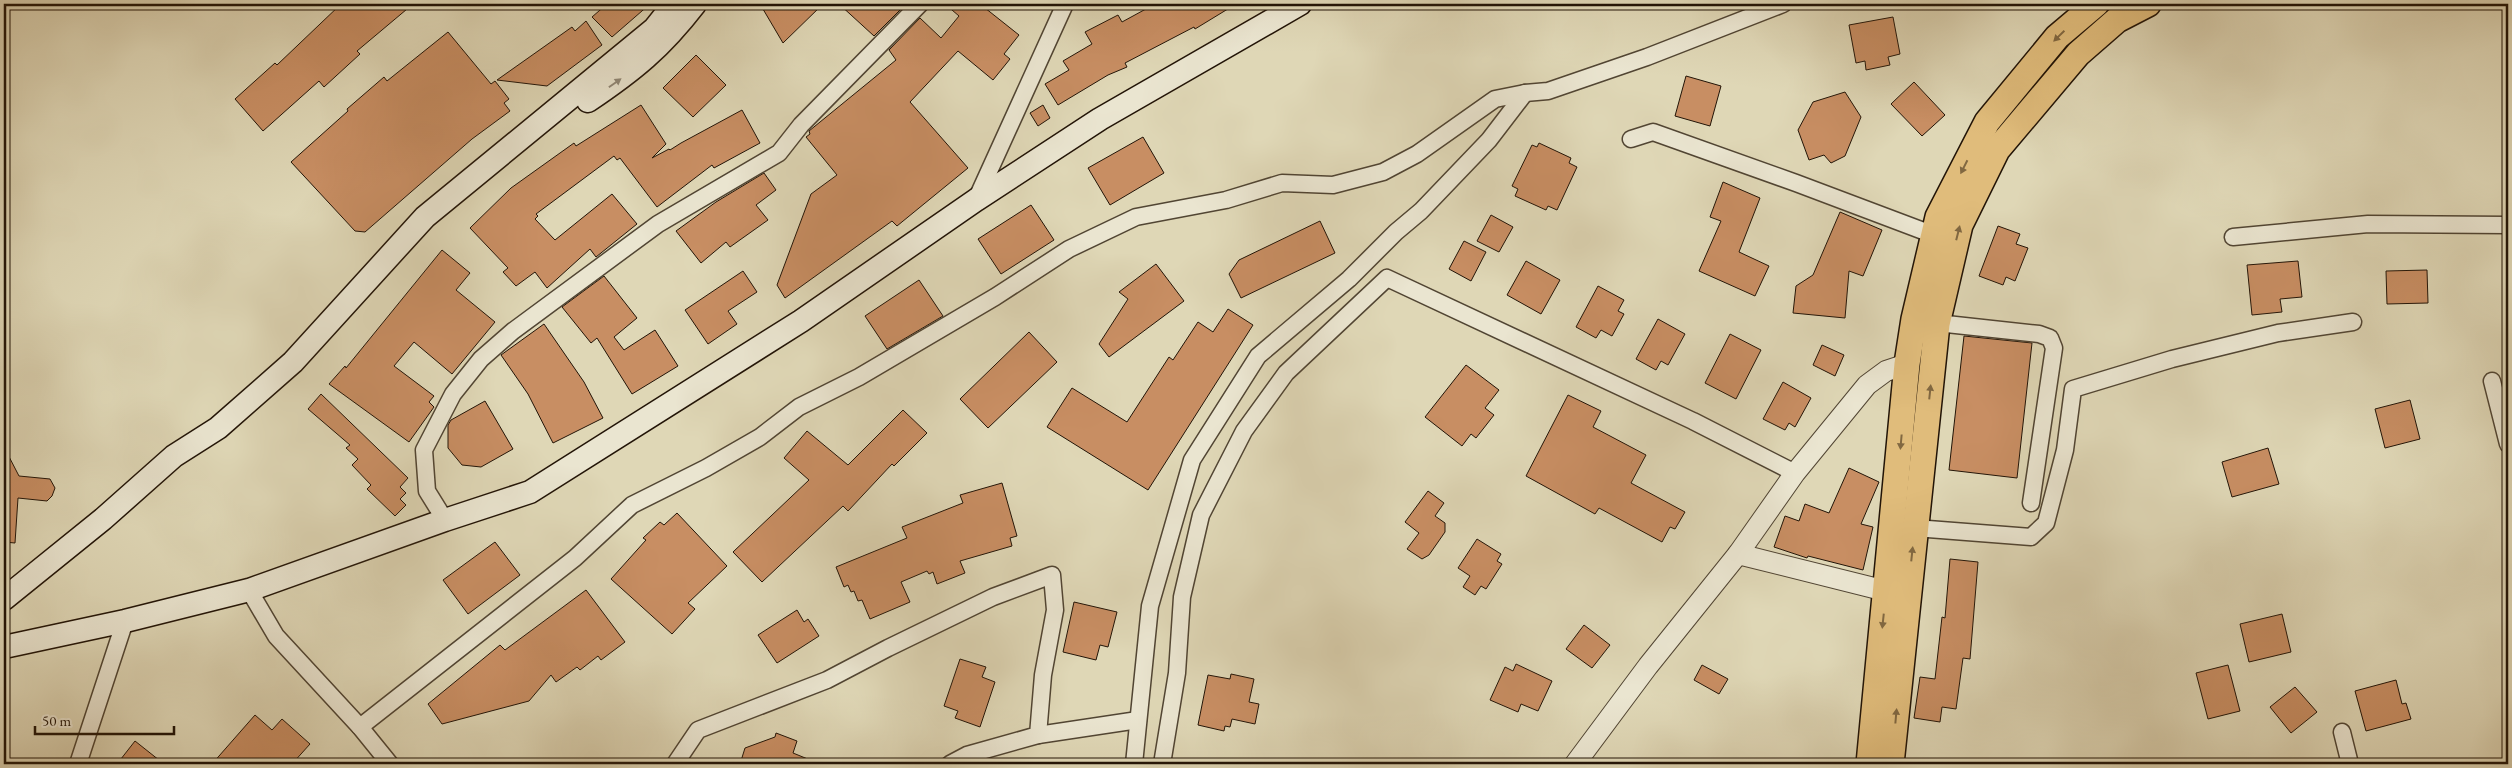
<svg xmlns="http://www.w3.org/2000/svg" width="2512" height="768" font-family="'EB Garamond',serif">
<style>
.building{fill:#c88e63;stroke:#221407}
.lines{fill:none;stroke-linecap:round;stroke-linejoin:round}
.minor-casing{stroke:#514533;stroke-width:19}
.tertiary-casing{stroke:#514533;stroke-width:22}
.secondary-casing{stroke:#221407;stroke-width:25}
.primary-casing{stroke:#221407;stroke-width:28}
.minor{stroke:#eae5d0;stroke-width:16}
.tertiary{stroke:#eae5d0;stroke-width:20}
.secondary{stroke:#eae5d0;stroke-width:22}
.primary{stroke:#e0bc7b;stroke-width:25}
.oneway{fill:#816841}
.oneway2{fill:#908776}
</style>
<rect width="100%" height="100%" fill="#dfd7b6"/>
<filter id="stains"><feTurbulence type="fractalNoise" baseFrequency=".004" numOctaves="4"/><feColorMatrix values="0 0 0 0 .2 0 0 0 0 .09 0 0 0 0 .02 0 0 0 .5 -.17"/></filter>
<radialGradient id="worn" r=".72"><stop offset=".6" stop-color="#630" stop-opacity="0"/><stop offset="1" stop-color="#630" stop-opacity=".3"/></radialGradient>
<!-- building -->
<g class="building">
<polygon points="341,4 413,4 357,51 360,54 324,87 319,81 263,131 235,99 275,63 277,65"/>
<polygon points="607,4 650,4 612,37 592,17"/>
<polygon points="760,4 823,4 783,43"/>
<polygon points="839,4 904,4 905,5 874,36"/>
<polygon points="945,4 980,4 1019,35 1004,54 1010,59 993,80 958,51 910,102 968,168 897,226 892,221 785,298 777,285 811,194 837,175 806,137 810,134 809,131 896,60 889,50 920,18 941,38 959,16"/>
<polygon points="1155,4 1236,4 1195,29 1194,27 1125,63 1127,67 1108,75 1058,105 1045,84 1069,70 1063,61 1092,44 1085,32 1118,15 1122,22"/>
<polygon points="1893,17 1900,54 1888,57 1890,65 1866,70 1865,61 1856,63 1849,25"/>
<polygon points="586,21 602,45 547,86 497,80 572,27 575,31"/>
<polygon points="448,32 491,84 495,81 509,99 504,103 510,111 472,139 365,232 355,231 291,162 348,111 347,109 384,77 387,81"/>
<polygon points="696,55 726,85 693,117 663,88"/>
<polygon points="1686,76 1721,86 1710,126 1675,116"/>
<polygon points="1914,82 1945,115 1922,136 1891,104"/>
<polygon points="1845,92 1861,117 1845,156 1831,163 1824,155 1809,160 1798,130 1813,102"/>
<polygon points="641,105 666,144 652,158 669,149 670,150 681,143 742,110 760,143 714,168 712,165 657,207 620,158 617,160 614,156 536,214 538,216 535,219 555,240 612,194 637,224 596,257 590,249 547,288 535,272 516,286 503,272 508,268 470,228 511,188 574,143 576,146"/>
<polygon points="1043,105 1050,118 1038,126 1030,113"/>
<polygon points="1143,137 1164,173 1110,205 1088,168"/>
<polygon points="1539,143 1571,158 1569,163 1577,167 1557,210 1548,206 1546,210 1515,196 1518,189 1512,186 1532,145 1537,147"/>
<polygon points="764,173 776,190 756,205 768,220 730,247 726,242 701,263 676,231 716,202"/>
<polygon points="1723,182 1760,198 1739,252 1769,266 1755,296 1699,271 1721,221 1710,217"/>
<polygon points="1031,205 1054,240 1001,274 978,239"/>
<polygon points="1840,212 1882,230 1863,276 1849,271 1845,318 1793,313 1796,286 1813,275"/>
<polygon points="1491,215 1513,227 1499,252 1477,241"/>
<polygon points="1320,221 1335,253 1241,298 1229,274 1239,260"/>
<polygon points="1998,226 2020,234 2016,244 2028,248 2015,281 2006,277 2003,285 1979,276"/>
<polygon points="1464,241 1486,252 1471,281 1449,269"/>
<polygon points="442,250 470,273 456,290 495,322 452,374 414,342 394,366 434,396 429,402 434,407 409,442 329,384 345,366 346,368"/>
<polygon points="1526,261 1560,280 1541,314 1507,295"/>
<polygon points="2298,261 2302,297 2280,299 2282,312 2252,315 2247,265"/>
<polygon points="1156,264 1184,301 1109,357 1099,344 1128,299 1119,292"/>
<polygon points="2427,270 2428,303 2387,304 2386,271"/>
<polygon points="743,271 757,292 728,311 737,324 708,344 685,310"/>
<polygon points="604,276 637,318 614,337 624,350 655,330 678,366 632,394 597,338 591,343 562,307"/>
<polygon points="919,280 943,316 887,349 865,316"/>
<polygon points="1598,286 1624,300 1618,311 1624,314 1612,336 1601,330 1596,338 1576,327"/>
<polygon points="1228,309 1253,325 1148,490 1047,427 1072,388 1127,422 1169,357 1173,360 1198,322 1213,332"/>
<polygon points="1658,319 1685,334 1668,365 1661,361 1656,370 1636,359"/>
<polygon points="544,324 584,382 603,418 553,443 528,394 501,355"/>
<polygon points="1029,332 1057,362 988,428 960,399"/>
<polygon points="1730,334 1761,350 1736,399 1705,383"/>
<polygon points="1964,336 2032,343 2017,478 1949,470"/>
<polygon points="1822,345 1844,355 1835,376 1813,365"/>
<polygon points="1466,365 1499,390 1485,408 1494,415 1476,438 1471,434 1462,446 1425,417"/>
<polygon points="1783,382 1811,398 1795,427 1789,423 1785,430 1763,419"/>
<polygon points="321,394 408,478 400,487 406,493 400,499 406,505 395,516 367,489 371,485 352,465 358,459 346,448 350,445 308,409"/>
<polygon points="1568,395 1601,411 1593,427 1646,455 1631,483 1685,512 1675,529 1670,527 1662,542 1599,508 1595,514 1526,476"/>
<polygon points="2410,400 2420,439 2385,448 2375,409"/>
<polygon points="485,401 513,449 481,467 462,465 448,448 448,425 451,420"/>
<polygon points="903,410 927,433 894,466 892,464 848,511 843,506 762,582 733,552 809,480 784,458 807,431 848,465"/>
<polygon points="4,447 19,476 50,479 55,488 52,496 47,501 18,498 15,543 4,542"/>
<polygon points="2268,448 2279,484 2232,497 2222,462"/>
<polygon points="1849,468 1879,482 1861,524 1873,527 1863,570 1808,556 1807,558 1774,547 1785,516 1799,521 1805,504 1829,513"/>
<polygon points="1002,483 1017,536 1010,538 1012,546 960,561 965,573 937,584 933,572 929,574 927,571 901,582 910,602 870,619 862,600 858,601 854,591 851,592 848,585 844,587 836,567 907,538 902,527 963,503 960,495"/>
<polygon points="1428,491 1444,503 1435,516 1445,523 1445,532 1429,555 1422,559 1407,549 1419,533 1405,522"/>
<polygon points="677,513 727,566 688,603 695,609 672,634 611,579 646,540 643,538 660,522 664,525"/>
<polygon points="1477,539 1501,554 1497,561 1502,564 1486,589 1481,586 1475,595 1463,587 1470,576 1458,568"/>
<polygon points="495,542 520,575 468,614 443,580"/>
<polygon points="1950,559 1978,562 1970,659 1963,658 1956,709 1942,707 1940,722 1914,718 1920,677 1935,679 1942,617 1945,618"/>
<polygon points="586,590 625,642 601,660 598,656 580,670 577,667 556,682 551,675 529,701 442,724 428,704 500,645 505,650"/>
<polygon points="1074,602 1117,612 1108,647 1100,645 1096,660 1063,652"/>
<polygon points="797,610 804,622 808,619 819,636 777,663 758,635"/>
<polygon points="2282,614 2291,652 2249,662 2240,624"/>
<polygon points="1584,625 1610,645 1592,668 1566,649"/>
<polygon points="960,659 986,667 982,677 995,682 980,727 955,718 958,711 944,706"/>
<polygon points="1516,664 1552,681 1538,711 1521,704 1518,712 1490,700 1505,667 1513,671"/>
<polygon points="1702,665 1728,679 1719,694 1694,680"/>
<polygon points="2228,665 2240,711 2208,719 2196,673"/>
<polygon points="1231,674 1254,679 1249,702 1259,704 1255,724 1232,719 1230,727 1225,726 1224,731 1198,725 1208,675 1230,679"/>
<polygon points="2396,680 2402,704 2406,703 2411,719 2366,731 2355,691"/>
<polygon points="2295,687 2317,712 2291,733 2270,707"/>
<polygon points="255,715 272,730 282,719 310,744 292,764 212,764"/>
<polygon points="776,733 797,741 793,753 820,764 740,764 745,748 775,737"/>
<polygon points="135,741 164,764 117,764"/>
</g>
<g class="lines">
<defs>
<g id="minor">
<polyline points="1631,139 1653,132 1796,183 1934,235"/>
<polyline points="976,200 1065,4"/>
<polyline points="2233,237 2368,224 2508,225"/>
<polyline points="1928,322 2039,334 2050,338 2054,348 2031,503"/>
<polyline points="2492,381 2508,444"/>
<polyline points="445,520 427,491 424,450 453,394 481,359 513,331 658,224 779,153 801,125 920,4"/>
<polyline points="1915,528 2031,537 2046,523 2065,450 2073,389 2172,359 2278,333 2353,322"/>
<polyline points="249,590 276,636 360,727 390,764"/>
<polyline points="360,727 575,558 632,505 706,468 760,437 799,407 859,377 995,297 1069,249 1136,217 1226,200 1282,183 1333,185 1383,172 1417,154 1495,99 1525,93 1548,91 1647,57 1783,4"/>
<polyline points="2342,732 2350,764"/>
<polyline points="1038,735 1138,720"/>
<polyline points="78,764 125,621"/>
<polyline points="675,764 698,730 827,680 888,648 993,597 1052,575 1055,610 1043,675 1038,735 967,755 950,764"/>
<polyline points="1134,764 1150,606 1192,460 1258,356 1349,279 1396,232 1421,211 1489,140 1525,93"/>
<polyline points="1162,764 1177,673 1182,597 1201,515 1244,431 1286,373 1387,278 1693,421 1795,473"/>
</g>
<g id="tertiary">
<polyline points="1738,554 1898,594"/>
<polyline points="1575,764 1648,666 1738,554 1795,473 1867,385 1886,371 1907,364"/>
</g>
<g id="secondary">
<path d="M588,101C634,70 661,48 695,4"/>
<polyline points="4,599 103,519 174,456 218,428 293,362 425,217 654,29 674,4"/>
<polyline points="4,647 125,621 249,590 445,520 530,492 801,321 976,200 1100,119 1300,4"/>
</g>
<g id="primary">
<polyline points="1869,764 1907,364 1914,319 1938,217 1987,122 2057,37 2096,4"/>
<polyline points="1891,764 1937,324 1960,225 1997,150 2078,54 2117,20 2148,4"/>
</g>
</defs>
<!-- minor casing -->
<use href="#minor" class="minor-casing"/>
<!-- tertiary casing -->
<use href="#tertiary" class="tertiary-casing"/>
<!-- secondary casing -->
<use href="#secondary" class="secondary-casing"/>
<!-- primary casing -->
<use href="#primary" class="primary-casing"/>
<!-- minor -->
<use href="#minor" class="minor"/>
<!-- tertiary -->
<use href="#tertiary" class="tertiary"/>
<!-- secondary -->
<use href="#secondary" class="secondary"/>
<!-- primary -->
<use href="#primary" class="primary"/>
</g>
<!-- one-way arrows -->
<defs><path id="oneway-solid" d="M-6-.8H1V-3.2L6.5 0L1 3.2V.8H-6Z" transform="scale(1.25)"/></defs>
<g class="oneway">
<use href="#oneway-solid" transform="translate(2059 36) rotate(136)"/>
<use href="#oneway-solid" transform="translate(1964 167) rotate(117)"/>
<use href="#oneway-solid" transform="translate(1958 233) rotate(-76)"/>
<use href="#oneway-solid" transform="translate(1930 392) rotate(-84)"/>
<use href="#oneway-solid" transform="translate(1901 442) rotate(95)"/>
<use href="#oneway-solid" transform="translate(1912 554) rotate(-84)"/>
<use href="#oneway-solid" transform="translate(1883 621) rotate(96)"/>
<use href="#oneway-solid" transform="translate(1896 716) rotate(-85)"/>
</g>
<use class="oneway2" href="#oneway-solid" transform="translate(615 83) rotate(-35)"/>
<!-- margin -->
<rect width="2512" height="768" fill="none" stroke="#dfd7b6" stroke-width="20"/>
<rect x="5" y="5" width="2502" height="758" fill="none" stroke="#221407" stroke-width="2.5"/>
<rect x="10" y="10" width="2492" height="748" fill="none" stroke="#221407"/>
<!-- scale -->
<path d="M35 726v8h139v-8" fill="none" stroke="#221407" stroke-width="2.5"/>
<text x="42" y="726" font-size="15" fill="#221407" stroke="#eae5d0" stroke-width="4" paint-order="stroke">50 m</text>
<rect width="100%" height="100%" filter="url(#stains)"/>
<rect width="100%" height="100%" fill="url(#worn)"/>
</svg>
